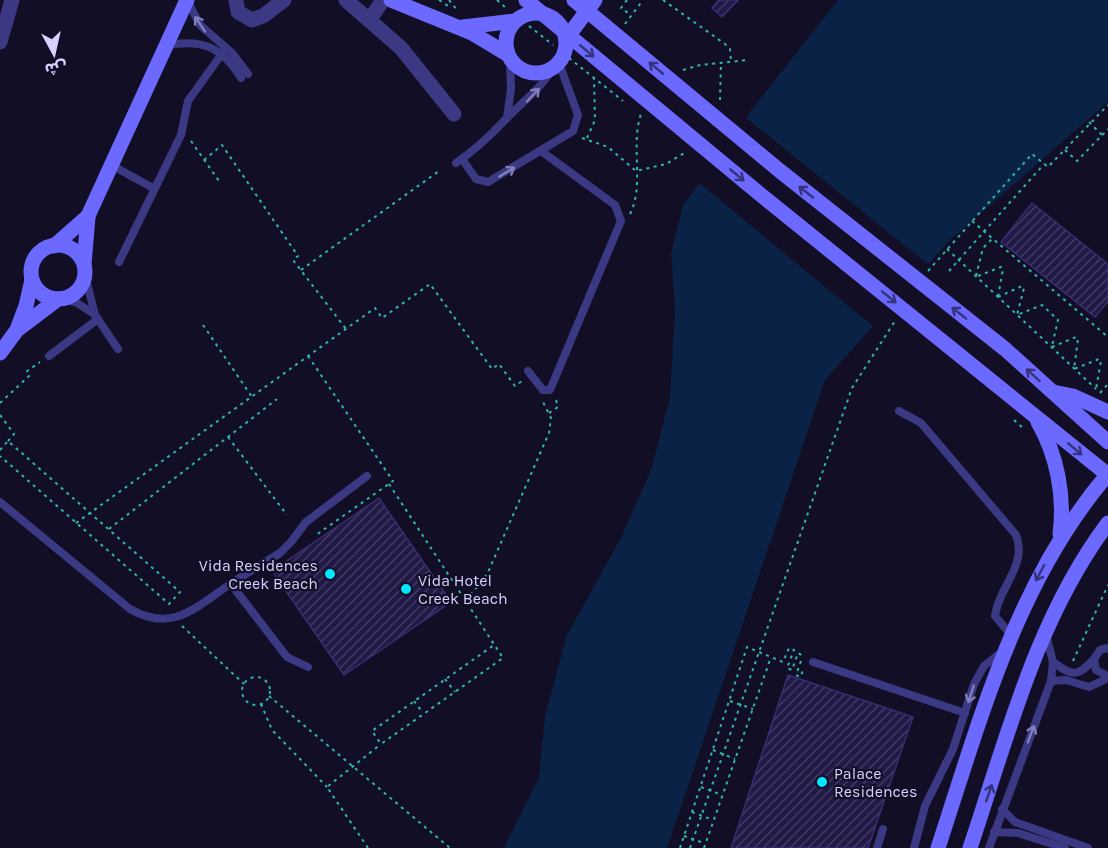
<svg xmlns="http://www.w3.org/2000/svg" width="1108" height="848" font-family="Karla,'Noto Sans Arabic',sans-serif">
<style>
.water{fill:#0b2247}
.pier{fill:#120e25}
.building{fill:url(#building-hatch);stroke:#392c72;stroke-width:1.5}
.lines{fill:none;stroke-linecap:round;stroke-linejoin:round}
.path{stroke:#2db7ae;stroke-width:2;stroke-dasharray:3 4.5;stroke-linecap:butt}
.lane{stroke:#3b3984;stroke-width:8}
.street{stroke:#3b3984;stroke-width:15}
.secondary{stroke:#6b69ff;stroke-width:15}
.oneway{stroke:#817ebb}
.oneway2{stroke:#36327c}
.poi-dot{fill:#00e6fd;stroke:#120e25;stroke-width:2}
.labels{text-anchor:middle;stroke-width:4.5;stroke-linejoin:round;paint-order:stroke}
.poi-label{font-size:16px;fill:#d7d2ff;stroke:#120e25;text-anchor:start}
</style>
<defs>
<pattern id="building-hatch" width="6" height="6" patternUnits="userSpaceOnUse" patternTransform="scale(1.5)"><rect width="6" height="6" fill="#221a46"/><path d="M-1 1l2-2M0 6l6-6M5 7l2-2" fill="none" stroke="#413a62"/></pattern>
</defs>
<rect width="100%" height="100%" fill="#120e25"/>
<!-- water -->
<polygon class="water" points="838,0 1108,0 1108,102 949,241 825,380 667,848 504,848 539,778 545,716 567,635 621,538 651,470 670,398 675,309 671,253 683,206 754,107"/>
<!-- pier -->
<polygon class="pier" points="744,116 930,266 875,328 697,181"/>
<!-- building -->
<g class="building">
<polygon points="719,0 738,0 722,17 712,8"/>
<polygon points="1032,203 1108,264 1108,301 1095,317 1001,242"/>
<polygon points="379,498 451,602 344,675 272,571"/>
<polygon points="788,675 913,717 868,848 731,848"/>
</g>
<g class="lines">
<!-- path -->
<g class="path">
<polyline points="439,0 451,8"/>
<polyline points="449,0 457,10"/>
<polyline points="497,0 506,8"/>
<polyline points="627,0 621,8 631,15"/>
<polyline points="663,0 725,44 730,49 731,62"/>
<polyline points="625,24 643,0"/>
<polyline points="529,26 553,45"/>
<polyline points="569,58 623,101"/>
<polyline points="683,70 700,65 748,60"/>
<polyline points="720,100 721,63"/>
<polyline points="1089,122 1102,135"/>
<polyline points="582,138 608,147 636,171 666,164 686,152"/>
<polyline points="587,138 595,120 594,77"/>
<polyline points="191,141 219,181"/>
<polyline points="1065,150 1077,161 1108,129"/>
<polyline points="204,160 222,145 298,256 293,260 346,329"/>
<path d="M630,214C645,184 630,146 641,114"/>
<polyline points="972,221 1108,337"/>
<polyline points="947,249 1096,389"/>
<polyline points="301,270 439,171"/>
<polyline points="928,271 1032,154 1048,167 1108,105"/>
<polyline points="949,271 1044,164"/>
<polyline points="976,276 983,248 992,239"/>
<polyline points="978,276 1001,267 1003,269 998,297"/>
<polyline points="998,297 1022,286 1024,288 1017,315 1042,305 1058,320 1052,346"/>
<polyline points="203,325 252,397"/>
<polyline points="1052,347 1076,337 1078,339 1074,369 1099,359 1101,361 1096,389"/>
<polyline points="308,356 393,481 316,535"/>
<polyline points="1100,393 1108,384"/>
<polyline points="0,403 29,376 26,372 40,362"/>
<polyline points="549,413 558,407 556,400"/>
<polyline points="0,415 14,434 8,441"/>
<polyline points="1014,420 1025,430"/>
<polyline points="228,437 287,515"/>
<polyline points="0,450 8,441 180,592 169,604 0,456"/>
<polyline points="389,484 503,658 381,744 372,731 494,645"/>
<polyline points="76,523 375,308 382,318 430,284 492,369 499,364 515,386 522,381"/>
<polyline points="109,529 277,399"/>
<polyline points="465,600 482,582 489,570 549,433 551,418 542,400"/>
<polyline points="182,626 244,684"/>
<polyline points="801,661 796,675 800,677 804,669"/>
<polyline points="1073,661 1108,585"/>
<circle cx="256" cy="691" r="14"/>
<polyline points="445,679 455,692"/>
<polyline points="269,696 450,848"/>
<polyline points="414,701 423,713"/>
<polyline points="730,701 753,709"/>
<polyline points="261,704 272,730 327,787"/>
<polyline points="713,750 735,759"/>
<polyline points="701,787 722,795"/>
<polyline points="692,812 713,820"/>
<polyline points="684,836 704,843"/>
<polyline points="368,848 327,787 381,744"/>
<polyline points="680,848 747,647 783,662 789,648 794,650 787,668 792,670 798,653 803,656"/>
<polyline points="690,848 852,388 895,321"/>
<polyline points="704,848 771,657"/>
</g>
<!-- lane -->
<g class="lane">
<polyline points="187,0 200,25 232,53 248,74"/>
<path d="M168,45C203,39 222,47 241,78"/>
<polyline points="507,118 511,89 510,60"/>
<polyline points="462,159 476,179 488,182 573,131 578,115 559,63"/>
<path d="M456,163C475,150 490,136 506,119C524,100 539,91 554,67"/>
<polyline points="113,166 153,188"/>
<polyline points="119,262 181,135 188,101 226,48"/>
<polyline points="85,275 95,315 118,349"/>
<polyline points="63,299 77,303 94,314"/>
<polyline points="49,356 98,319"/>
<polyline points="528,371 543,390 550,390 621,221 615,205 541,151"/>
<path d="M899,411L921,423L1016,535C1028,565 998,588 995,616L1011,635"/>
<path d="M0,502L130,609C173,634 197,606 232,583C247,573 264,563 280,553L291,542L306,522L367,476"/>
<polyline points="231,584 287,657 308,667"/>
<polyline points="1108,648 1100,650 1094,659 1096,670 1108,676"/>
<polyline points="813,662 965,713"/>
<path d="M1053,662C1072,676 1077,678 1094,659"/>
<polyline points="1051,681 1066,680 1089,687 1108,678"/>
<polyline points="1002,809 1015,822 1088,848"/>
<polyline points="994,832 1018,833 1065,848"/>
<polyline points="877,848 883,829"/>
<polyline points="914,848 925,806 953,749 974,684 984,666 1004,650"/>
<polyline points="989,848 1051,681 1053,662 1046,635"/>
</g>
<!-- street -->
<g class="street">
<polyline points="236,0 238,12 252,20 263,16 284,0"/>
<polyline points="346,0 401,48 454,114"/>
<polyline points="370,19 383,0"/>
<polyline points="0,42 12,0"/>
</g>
<!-- secondary -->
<g class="secondary">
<polyline points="391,0 472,33 507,54"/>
<polyline points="526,0 761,195 1108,475"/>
<polyline points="574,0 780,171 1005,349 1108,442"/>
<circle cx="536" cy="43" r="30"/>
<polyline points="463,27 515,21"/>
<polyline points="566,39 595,0"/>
<circle cx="58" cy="272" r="27"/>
<polyline points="54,246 88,216 187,0"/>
<polyline points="84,264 88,217"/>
<polyline points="18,327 26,306 32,280"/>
<polyline points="0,353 17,330 58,299"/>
<polyline points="1053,392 1073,396 1108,412"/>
<path d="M1038,422C1057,455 1065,496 1060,534"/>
<path d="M938,848C981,717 1017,580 1108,474"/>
<path d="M970,848C1007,738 1037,617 1108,523"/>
</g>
</g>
<!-- one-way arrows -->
<defs><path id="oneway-shaft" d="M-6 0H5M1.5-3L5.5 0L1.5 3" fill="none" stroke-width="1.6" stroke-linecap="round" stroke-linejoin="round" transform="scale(1.5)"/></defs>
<g class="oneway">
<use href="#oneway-shaft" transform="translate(200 24) rotate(-124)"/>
<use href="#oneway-shaft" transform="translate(533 95) rotate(-47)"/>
<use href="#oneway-shaft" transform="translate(507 172) rotate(-31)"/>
<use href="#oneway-shaft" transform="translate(971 694) rotate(108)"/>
<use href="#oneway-shaft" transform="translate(1031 734) rotate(-69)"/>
</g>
<g class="oneway2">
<use href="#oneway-shaft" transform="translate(587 51) rotate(40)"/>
<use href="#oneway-shaft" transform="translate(656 68) rotate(-140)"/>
<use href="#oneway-shaft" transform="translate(737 175) rotate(40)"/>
<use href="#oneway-shaft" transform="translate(806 192) rotate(-142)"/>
<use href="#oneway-shaft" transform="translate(889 297) rotate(39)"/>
<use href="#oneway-shaft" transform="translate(959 313) rotate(-142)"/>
<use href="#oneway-shaft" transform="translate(1033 375) rotate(-138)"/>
<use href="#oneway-shaft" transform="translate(1075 449) rotate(40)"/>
<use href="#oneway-shaft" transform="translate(1040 573) rotate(118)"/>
<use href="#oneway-shaft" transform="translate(989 793) rotate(-71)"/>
</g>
<!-- markers -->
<g class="poi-dot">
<circle cx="330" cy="574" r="6"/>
<circle cx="406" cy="589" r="6"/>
<circle cx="822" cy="782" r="6"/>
</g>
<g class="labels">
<!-- poi labels -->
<g class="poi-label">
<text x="318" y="571" text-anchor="end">Vida Residences<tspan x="318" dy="18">Creek Beach</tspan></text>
<text x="418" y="586">Vida Hotel<tspan x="418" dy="18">Creek Beach</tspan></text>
<text x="834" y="779">Palace<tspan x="834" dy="18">Residences</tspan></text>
</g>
</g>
<!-- north arrow -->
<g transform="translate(54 54) rotate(172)" stroke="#120e25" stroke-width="4.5" paint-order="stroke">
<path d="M0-4.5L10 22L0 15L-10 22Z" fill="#d7d2ff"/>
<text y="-9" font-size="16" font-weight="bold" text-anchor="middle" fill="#d7d2ff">ش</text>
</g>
</svg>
